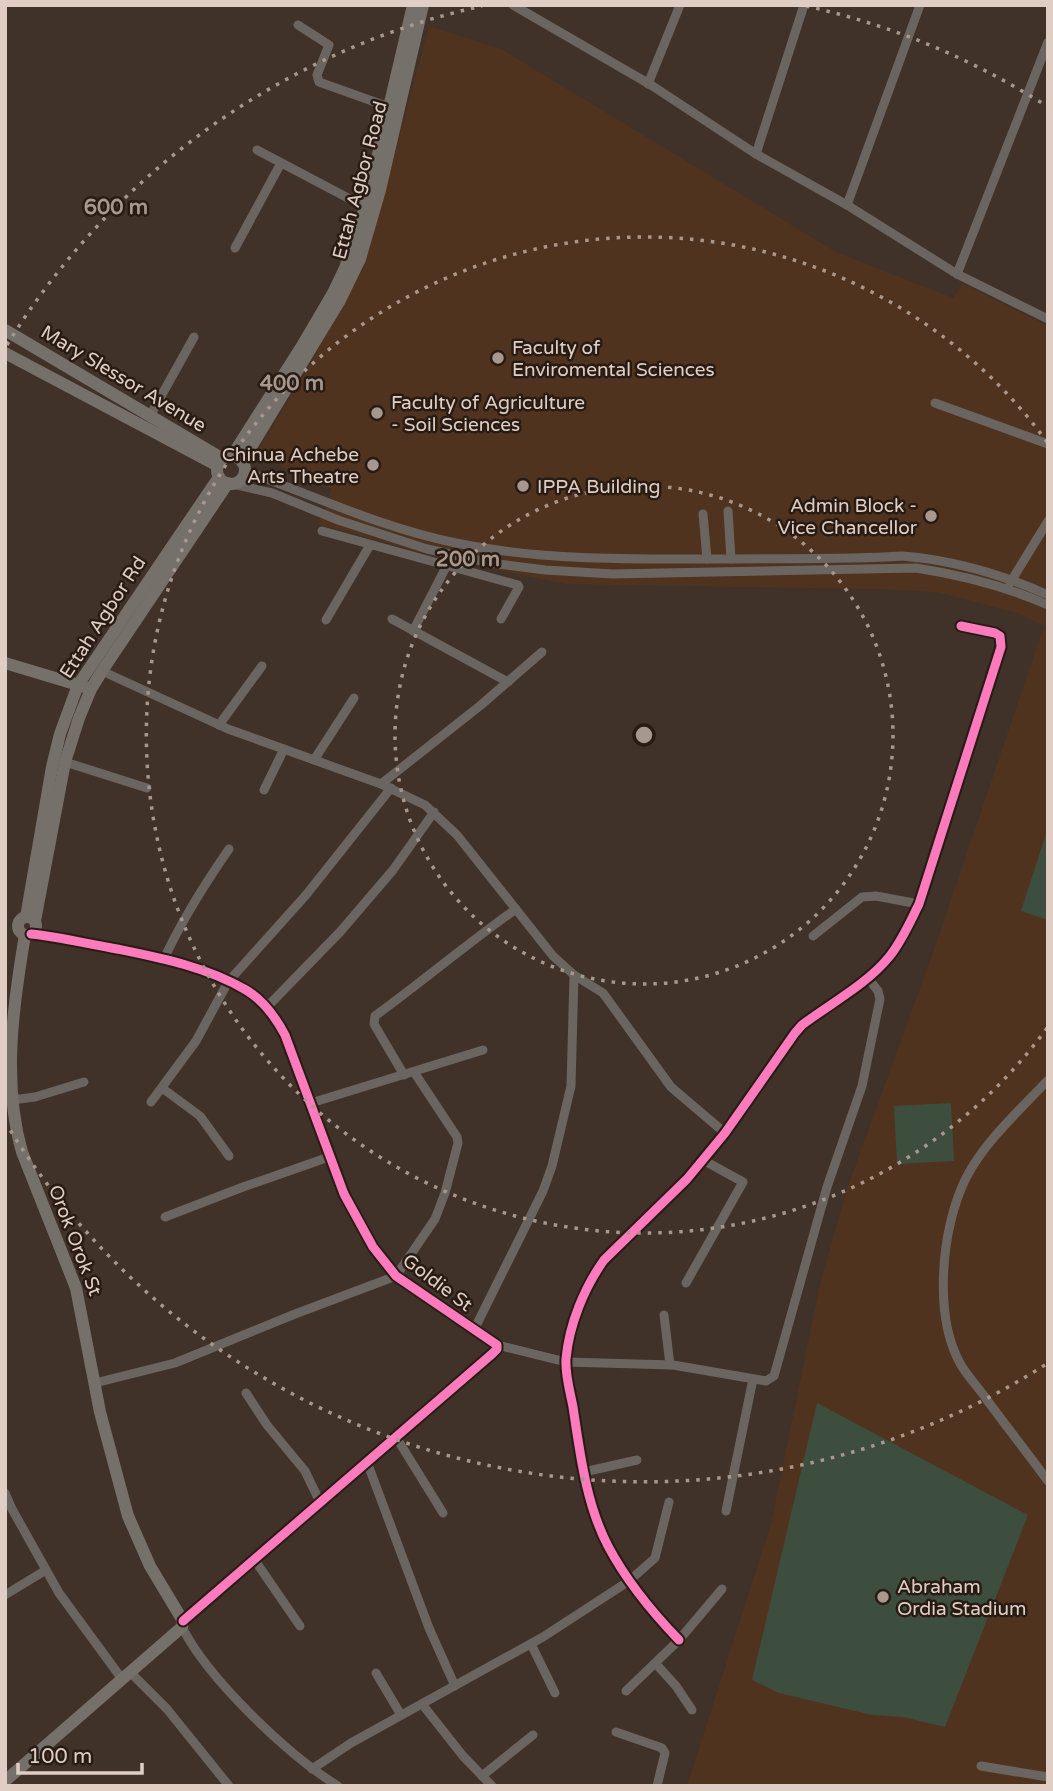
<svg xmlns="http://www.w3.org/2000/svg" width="1053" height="1791" font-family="'Varela Round',sans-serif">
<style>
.built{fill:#50331e}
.green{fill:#3d4e3e}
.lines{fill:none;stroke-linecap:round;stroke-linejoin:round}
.street{stroke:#6b6561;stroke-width:9}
.secondary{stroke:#76706b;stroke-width:12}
.cycleway-casing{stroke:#271b13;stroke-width:13}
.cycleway{stroke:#fd7abc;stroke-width:9}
.ring{fill:none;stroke:#a8978d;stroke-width:3.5;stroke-dasharray:3.5 7}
.poi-dot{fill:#a8978d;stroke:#271b13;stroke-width:2.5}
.labels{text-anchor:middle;stroke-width:5;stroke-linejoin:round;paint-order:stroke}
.street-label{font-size:19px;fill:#e0cec4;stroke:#271b13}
.poi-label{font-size:19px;fill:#e0cec4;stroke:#271b13;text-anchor:start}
.centre{fill:#a8978d;stroke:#271b13;stroke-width:3.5}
.ring-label{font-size:21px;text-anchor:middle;font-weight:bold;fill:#a8978d;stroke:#271b13;stroke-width:5;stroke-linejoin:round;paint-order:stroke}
</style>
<rect width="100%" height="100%" fill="#403228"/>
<!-- built -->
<polygon class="built" points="429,26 501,49 836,252 953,298 963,284 1048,326 1048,1786 687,1786 771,1524 821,1280 848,1186 933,953 1044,626 1018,613 937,592 877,589 566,584 448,560 318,524 332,489 288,471 258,450 304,375 365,265"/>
<!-- green -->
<g class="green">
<polygon points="1048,828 1048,920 1021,911"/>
<polygon points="951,1103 954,1161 897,1164 894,1106"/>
<polygon points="817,1403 1028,1515 945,1727 903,1717 872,1715 779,1693 752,1680"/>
</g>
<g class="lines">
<!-- street -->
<g class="street">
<polyline points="513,5 651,85 756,154 847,205 957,274 1048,319"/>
<polyline points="298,25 329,45 317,75 319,82 389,107"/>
<polyline points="648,84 680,5"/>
<polyline points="257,150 365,207"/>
<polyline points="756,154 804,5"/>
<polyline points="847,205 920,5"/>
<polyline points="235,248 281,163"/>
<polyline points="957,274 1048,42"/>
<polyline points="935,403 1048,444"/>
<polyline points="150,416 194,337"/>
<path d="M245,471C315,496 382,528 456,543C544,561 633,559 721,559C782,558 842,560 902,556C954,560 1001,574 1048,595"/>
<path d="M233,484L272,493L338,520L427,549L491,563L545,570L613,574L916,568C962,575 1005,586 1048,605"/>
<polyline points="728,511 731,559"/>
<polyline points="703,514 707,559"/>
<polyline points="322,531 518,585 519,587 501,619"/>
<polyline points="1010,583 1048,521"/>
<polyline points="392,619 508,682"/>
<polyline points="326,620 370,545"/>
<polyline points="413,631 446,567"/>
<polyline points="102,671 228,729 381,784 425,805 457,835 553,956 574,975 603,993 671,1087 725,1133"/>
<polyline points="219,725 262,666"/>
<polyline points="314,760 354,698"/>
<polyline points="65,762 147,788"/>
<polyline points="381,784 481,705 542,652"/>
<polyline points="264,790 284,749"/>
<polyline points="813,936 862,897 876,896 919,904"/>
<path d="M164,959C182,920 204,885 229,849"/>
<polyline points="266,1008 340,932 393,870 434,812"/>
<path d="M404,1075L374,1024L375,1016C423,981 468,943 516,909"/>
<path d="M1048,1080C1020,1110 985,1141 966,1178C941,1228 933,1316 961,1365C968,1377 979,1388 987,1400C1007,1427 1028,1454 1048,1481"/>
<polyline points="162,1088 200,1116 229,1156"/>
<polyline points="12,1100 35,1097 84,1082"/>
<polyline points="151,1102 196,1041 228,982 306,895 391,788"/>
<polyline points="311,1103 483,1050"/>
<polyline points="165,1217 243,1187 329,1157"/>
<polyline points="686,1283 743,1182 703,1160"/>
<polyline points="664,1315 670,1365"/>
<polyline points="474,1330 543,1191 552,1166 571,1086 574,975"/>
<polyline points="497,1345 566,1362 673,1365 766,1381 774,1376 827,1187 862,1086 880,999 878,991 868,978"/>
<polyline points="95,1383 175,1363 295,1314 396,1276 435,1219 445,1193 458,1143 457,1137 414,1072"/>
<polyline points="246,1393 267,1425 305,1471 320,1502"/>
<polyline points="396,1437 443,1513"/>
<polyline points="367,1462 429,1628 455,1686"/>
<polyline points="584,1472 637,1460"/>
<polyline points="5,1493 12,1509 59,1593 122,1679"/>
<polyline points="726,1511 753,1379"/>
<polyline points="254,1559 300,1626"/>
<polyline points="5,1595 46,1570"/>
<path d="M182,1627C208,1679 288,1755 338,1786"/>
<path d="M679,1640C651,1611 627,1582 608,1546C586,1504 580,1453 573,1407C570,1391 565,1375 566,1359C569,1325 584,1288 604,1260L687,1179L725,1133L795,1033L802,1025C831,1003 866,985 889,957C902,941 910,922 919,904L1001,647L1000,636L995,633L961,626"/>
<polyline points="531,1644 555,1693"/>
<polyline points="656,1664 676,1686 692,1710"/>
<polyline points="130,1672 167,1709 229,1786"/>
<polyline points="376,1673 401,1715"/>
<polyline points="626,1691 679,1640 722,1589"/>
<polyline points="422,1704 463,1756 492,1786"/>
<polyline points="616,1732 662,1748 665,1753 657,1786"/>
<polyline points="981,1766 1048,1777"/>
<polyline points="312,1769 351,1743 543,1637 629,1581 655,1558 669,1502"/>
<polyline points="482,1776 533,1735"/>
</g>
<!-- secondary -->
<g class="secondary">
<polyline points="5,330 223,459"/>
<polyline points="5,353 218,466"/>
<polyline points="232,456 302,346 333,293 345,268 367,201 413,5"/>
<circle cx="231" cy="470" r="14"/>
<polyline points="242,462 339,302 360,259 380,190 423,5"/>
<polyline points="5,663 85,687"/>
<circle cx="27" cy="926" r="9"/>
<polyline points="26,917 52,767 60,734 78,685 219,477"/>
<polyline points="35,921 65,762 79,718 91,689 102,671 228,483"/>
<path d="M31,934C60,937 88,944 117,949C161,958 207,967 246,990C263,1000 276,1018 285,1035L344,1194L373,1247L396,1276L497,1345V1349L492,1354L183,1621"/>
<path d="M5,1781L182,1627L183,1621L150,1566L128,1516L100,1412L76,1288L22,1152C2,1082 13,1006 25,935"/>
</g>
<defs>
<g id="cycleway">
<path d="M31,934C60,937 88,944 117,949C161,958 207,967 246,990C263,1000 276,1018 285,1035L344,1194L373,1247L396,1276L497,1345V1349L492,1354L183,1621"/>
<path d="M679,1640C651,1611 627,1582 608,1546C586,1504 580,1453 573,1407C570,1391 565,1375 566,1359C569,1325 584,1288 604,1260L687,1179L725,1133L795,1033L802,1025C831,1003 866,985 889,957C902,941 910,922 919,904L1001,647L1000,636L995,633L961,626"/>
</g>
</defs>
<!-- cycleway casing -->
<use href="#cycleway" class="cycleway-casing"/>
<!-- cycleway -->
<use href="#cycleway" class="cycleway"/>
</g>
<!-- distance rings -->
<g class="ring">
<circle cx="644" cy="735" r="249"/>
<path d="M1047 1028A498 498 0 1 1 1047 442"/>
<path d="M1045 1365A747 747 0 0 1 7 1125M7 345A747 747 0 0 1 482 6M806 6A747 747 0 0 1 1045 105"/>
</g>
<!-- markers -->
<g class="poi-dot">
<circle cx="498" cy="358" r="7"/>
<circle cx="377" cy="413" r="7"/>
<circle cx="373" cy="465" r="7"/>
<circle cx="523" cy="486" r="7"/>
<circle cx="931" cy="516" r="7"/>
<circle cx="883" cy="1597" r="7"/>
</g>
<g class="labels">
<!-- street labels -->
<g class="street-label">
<text transform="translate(359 180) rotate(-75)" y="7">Ettah Agbor Road</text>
<text transform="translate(124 378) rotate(31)" y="7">Mary Slessor Avenue</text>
<text transform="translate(102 617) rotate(-57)" y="7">Ettah Agbor Rd</text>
<text transform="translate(76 1240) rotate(69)" y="7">Orok Orok St</text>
<text transform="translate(438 1282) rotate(37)" y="7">Goldie St</text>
</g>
<!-- poi labels -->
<g class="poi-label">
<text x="512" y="354">Faculty of<tspan x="512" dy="22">Enviromental Sciences</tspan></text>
<text x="391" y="409">Faculty of Agriculture<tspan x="391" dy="22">- Soil Sciences</tspan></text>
<text x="359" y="461" text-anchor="end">Chinua Achebe<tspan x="359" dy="22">Arts Theatre</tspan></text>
<text x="537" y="493">IPPA Building</text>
<text x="917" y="512" text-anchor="end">Admin Block -<tspan x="917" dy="22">Vice Chancellor</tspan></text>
<text x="897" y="1593">Abraham<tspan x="897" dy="22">Ordia Stadium</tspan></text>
</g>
</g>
<circle cx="644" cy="735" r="10" class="centre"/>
<g class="ring-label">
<text x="116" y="214">600 m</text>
<text x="292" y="390">400 m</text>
<text x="468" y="566">200 m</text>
</g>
<!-- border -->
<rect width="1053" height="1791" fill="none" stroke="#e0cec4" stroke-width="14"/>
<!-- scale -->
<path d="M18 1763v10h124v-10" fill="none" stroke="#e0cec4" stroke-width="3.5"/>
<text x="28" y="1763" font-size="21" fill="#e0cec4" stroke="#271b13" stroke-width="5" paint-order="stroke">100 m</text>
</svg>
